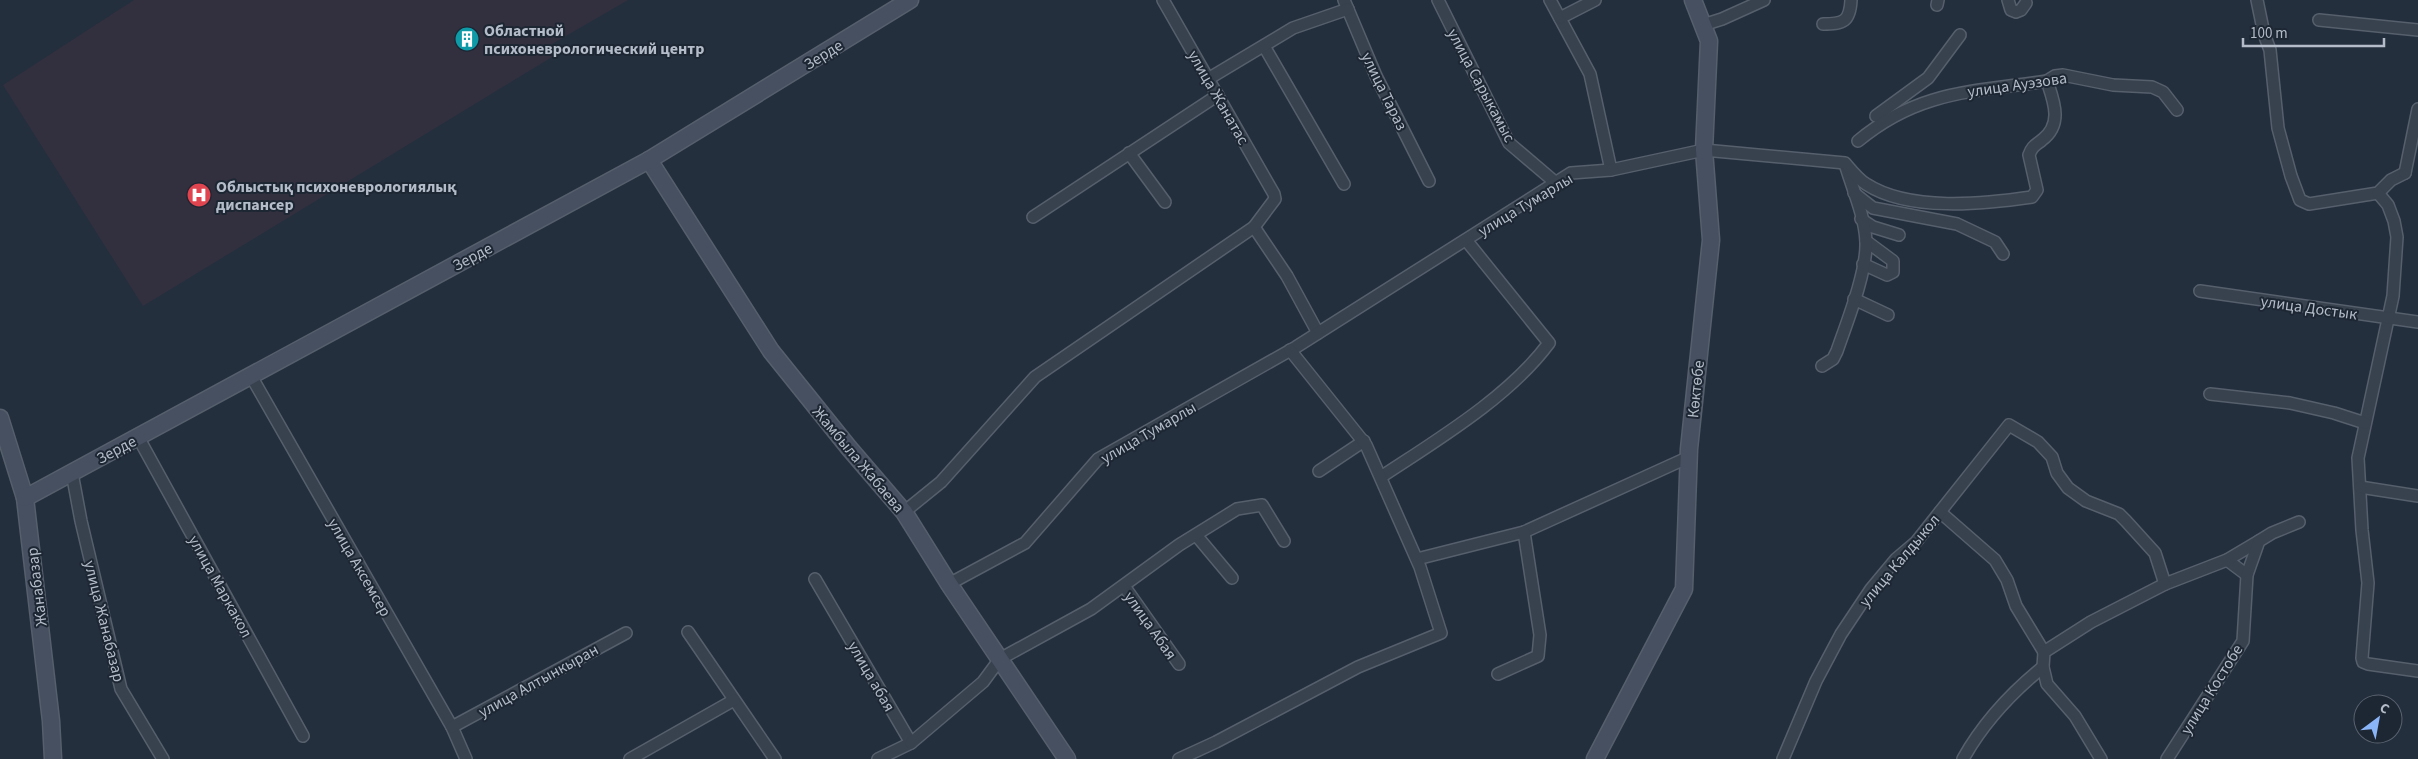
<svg xmlns="http://www.w3.org/2000/svg" width="2418" height="759" font-family="'Source Sans 3',sans-serif">
<style>
.medical{fill:#32303f}
.lines{fill:none;stroke-linecap:round;stroke-linejoin:round}
.street-casing{stroke:#565f6c;stroke-width:14}
.secondary-casing{stroke:#565f6c;stroke-width:19}
.street{stroke:#38414e;stroke-width:11}
.secondary{stroke:#465061;stroke-width:16}
.labels{text-anchor:middle;stroke-width:4;stroke-linejoin:round;paint-order:stroke}
.poi-label{font-size:16px;font-weight:bold;fill:#b4bcc9;stroke:#1d2633;text-anchor:start}
.street-label{font-size:16px;fill:#b4bcc9;stroke:#1d2633}
</style>
<rect width="100%" height="100%" fill="#242f3e"/>
<!-- medical -->
<polygon class="medical" points="134,0 628,0 552,44 557,54 143,306 3,85"/>
<g class="lines">
<defs>
<g id="street">
<polyline points="1344,0 1376,76 1429,181"/>
<polyline points="1438,0 1509,143 1556,183"/>
<polyline points="1550,0 1590,74 1611,170"/>
<polyline points="2008,0 2011,10 2016,12 2021,10 2026,3"/>
<polyline points="2257,0 2264,34 2270,50 2278,128 2291,176 2300,200 2309,204 2378,193 2391,180 2405,173"/>
<polyline points="1937,5 1938,0"/>
<polyline points="1560,18 1595,0"/>
<polyline points="2319,20 2418,30"/>
<path d="M1823,24C1843,24 1850,22 1851,0"/>
<polyline points="1703,25 1722,19 1764,0"/>
<polyline points="1264,46 1344,184"/>
<polyline points="1208,79 1293,28 1348,9"/>
<polyline points="1876,116 1928,78 1960,35"/>
<path d="M1858,141C1919,90 1974,92 2047,81L2055,76L2063,75L2113,85L2152,87L2163,92L2177,110"/>
<polyline points="1129,153 1165,202"/>
<polyline points="2405,173 2418,109"/>
<polyline points="1854,193 1873,208 1957,224 1995,242 2003,254"/>
<polyline points="2378,193 2388,205 2394,221 2397,237 2393,296 2358,458 2362,530 2368,583 2362,658 2363,662 2368,664 2418,671"/>
<polyline points="1033,217 1218,95"/>
<polyline points="1861,219 1873,227 1899,235"/>
<polyline points="1254,227 1287,276 1318,333"/>
<polyline points="1863,264 1887,275 1893,272 1893,261 1866,241"/>
<polyline points="2200,291 2418,322"/>
<polyline points="1854,299 1888,315"/>
<path d="M1822,366L1833,359L1837,351C1847,322 1867,272 1866,242C1865,217 1853,190 1846,167"/>
<polyline points="251,376 452,727 466,759"/>
<polyline points="2210,394 2290,403 2334,413 2365,423"/>
<polyline points="138,437 303,736"/>
<polyline points="1319,471 1364,441"/>
<polyline points="72,473 81,521 121,689 163,759"/>
<path d="M1381,477C1437,440 1509,397 1549,343L1466,240"/>
<polyline points="2360,487 2418,496"/>
<polyline points="904,512 941,482 1035,377 1254,227 1275,199 1274,194 1163,0"/>
<polyline points="1940,512 1995,560 2007,580 2016,606 2044,652"/>
<polyline points="1196,535 1232,578"/>
<polyline points="1417,559 1524,532 1689,457"/>
<polyline points="2227,560 2247,575"/>
<polyline points="815,579 911,743 878,759"/>
<path d="M949,584L1025,543L1098,459L1296,347L1571,173L1611,170L1704,150L1845,163C1851,170 1858,179 1866,184C1909,212 1984,204 2032,197L2037,190L2029,155C2032,146 2036,145 2042,140C2063,124 2054,102 2047,81"/>
<polyline points="1124,586 1179,664"/>
<polyline points="688,632 775,759"/>
<polyline points="1498,674 1538,656 1540,635 1524,532"/>
<polyline points="452,727 626,633"/>
<polyline points="911,743 983,682 1000,659 1091,609 1179,545 1237,509 1262,505 1284,541"/>
<polyline points="630,759 734,700"/>
<polyline points="1179,759 1216,742 1358,667 1441,633 1420,567 1366,445 1290,350"/>
<polyline points="1783,759 1816,681 1841,634 1871,589 1896,559 1916,542 2009,425 2038,442 2052,457 2057,473 2068,488 2086,501 2119,514 2126,521 2155,553 2165,584 2227,560 2259,541"/>
<path d="M1963,759C1983,723 2011,693 2043,667"/>
<polyline points="2101,759 2075,716 2047,684 2043,667 2044,652 2091,622 2165,584"/>
<polyline points="2167,759 2243,641 2247,575 2259,541 2272,533 2299,522"/>
</g>
<g id="secondary">
<polyline points="649,160 771,351 849,448 904,512 949,584 1067,759"/>
<polyline points="0,418 25,498 51,721 53,759"/>
<polyline points="25,498 649,160 910,0"/>
<polyline points="1595,759 1684,589 1689,449 1711,240 1704,150 1709,41 1693,0"/>
</g>
</defs>
<!-- street casing -->
<use href="#street" class="street-casing"/>
<!-- secondary casing -->
<use href="#secondary" class="secondary-casing"/>
<!-- street -->
<use href="#street" class="street"/>
<!-- secondary -->
<use href="#secondary" class="secondary"/>
</g>
<!-- icons -->
<defs>
<symbol id="building-disc" viewBox="-11 -11 22 22"><circle r="9.5" fill="#0f9aa8" stroke="#1d2633"/><path d="M-4-6H4V6H1V3H-1V6H-4ZM-2.5-4.3h1.7v1.8h-1.7ZM.8-4.3h1.7v1.8H.8ZM-2.5-1h1.7V.8h-1.7ZM.8-1h1.7V.8H.8Z" fill="#fff"/></symbol>
<symbol id="hospital-disc" viewBox="-11 -11 22 22"><circle r="9.5" fill="#e0444e" stroke="#1d2633"/><path d="M-5-5h3v3.5h4V-5h3V5h-3V1.5h-4V5h-3Z" fill="#fff"/></symbol>
</defs>
<g fill-rule="evenodd">
<use href="#building-disc" x="453" y="25" width="28" height="28"/>
<use href="#hospital-disc" x="185" y="181" width="28" height="28"/>
</g>
<g class="labels">
<!-- poi labels -->
<g class="poi-label">
<text x="484" y="36">Областной<tspan x="484" dy="18">психоневрологический центр</tspan></text>
<text x="216" y="192">Облыстық психоневрологиялық<tspan x="216" dy="18">диспансер</tspan></text>
</g>
<!-- street labels -->
<g class="street-label">
<text transform="translate(823 54) rotate(-32)" y="6">Зерде</text>
<text transform="translate(2017 84) rotate(-8)" y="6">улица Ауэзова</text>
<text transform="translate(1482 85) rotate(62)" y="6">улица Сарыкамыс</text>
<text transform="translate(1385 91) rotate(64)" y="6">улица Тараз</text>
<text transform="translate(1219 97) rotate(60)" y="6">улица Жанатас</text>
<text transform="translate(1525 204) rotate(-31)" y="6">улица Тумарлы</text>
<text transform="translate(472 256) rotate(-28)" y="6">Зерде</text>
<text transform="translate(2309 307) rotate(8)" y="6">улица Достык</text>
<text transform="translate(1695 389) rotate(-84)" y="6">Көктөбе</text>
<text transform="translate(1148 432) rotate(-30)" y="6">улица Тумарлы</text>
<text transform="translate(116 449) rotate(-28)" y="6">Зерде</text>
<text transform="translate(859 459) rotate(50)" y="6">Жамбыла Жабаева</text>
<text transform="translate(1899 560) rotate(-50)" y="6">улица Калдыкол</text>
<text transform="translate(360 567) rotate(60)" y="6">улица Аксемсер</text>
<text transform="translate(221 586) rotate(61)" y="6">улица Маркакол</text>
<text transform="translate(36 587) rotate(-97)" y="6">Жанабазар</text>
<text transform="translate(105 621) rotate(76)" y="6">улица Жанабазар</text>
<text transform="translate(1151 625) rotate(55)" y="6">улица Абая</text>
<text transform="translate(872 676) rotate(60)" y="6">улица абая</text>
<text transform="translate(538 680) rotate(-29)" y="6">улица Алтынкыран</text>
<text transform="translate(2211 689) rotate(-58)" y="6">улица Костобе</text>
</g>
</g>
<!-- north arrow -->
<g transform="translate(2378 719) rotate(32)"><circle r="24" fill="#1d2633" stroke="#59626f"/>
<path d="M0-4L9 19L0 12L-9 19Z" fill="#8ab4f8"/>
<text y="-8" font-size="14" font-weight="bold" text-anchor="middle" fill="#b4bcc9">С</text>
</g>
<!-- scale -->
<path d="M2243 38v8h141v-8" fill="none" stroke="#b4bcc9" stroke-width="2.5"/>
<text x="2250" y="38" font-size="15" fill="#b4bcc9" stroke="#1d2633" stroke-width="4" paint-order="stroke">100 m</text>
</svg>
